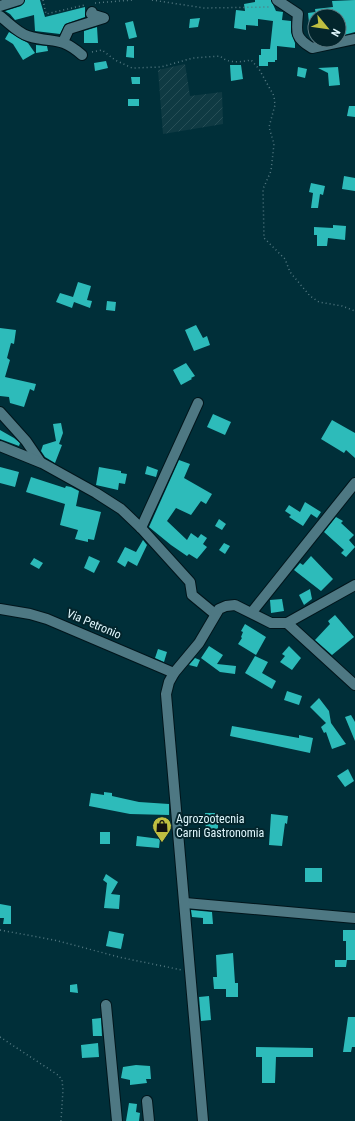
<svg xmlns="http://www.w3.org/2000/svg" width="355" height="1121" font-family="'Roboto Condensed',sans-serif">
<style>
.industrial{fill:url(#industrial-furrows)}
.building{fill:#2dbbba}
.lines{fill:none;stroke-linecap:round;stroke-linejoin:round}
.minor-casing{stroke:#01151b;stroke-width:12}
.path{stroke:#537982;stroke-width:1.5;stroke-dasharray:1 3;stroke-linecap:butt}
.minor{stroke:#4e7883;stroke-width:10}
.labels{text-anchor:middle;stroke-width:4;stroke-linejoin:round;paint-order:stroke}
.street-label{font-size:12px;fill:#e0f7fd;stroke:#03252c}
.poi-label{font-size:12px;fill:#e0f7fd;stroke:#03252c;text-anchor:start}
</style>
<defs>
<pattern id="industrial-furrows" width="10" height="10" patternUnits="userSpaceOnUse"><rect width="10" height="10" fill="#0f3a43"/><path d="M-1 1l2-2M0 10L10 0M9 11l2-2" fill="none" stroke="#264e56"/></pattern>
</defs>
<rect width="100%" height="100%" fill="#002f39"/>
<!-- industrial -->
<polygon class="industrial" points="185,64 190,96 222,92 223,124 163,134 158,70"/>
<!-- building -->
<g class="building">
<polygon points="25,0 40,0 45,17 85,7 85,17 65,24 60,34 35,31 34,15 15,20 10,14 5,11 21,6"/>
<polygon points="255,0 271,0 276,11 283,12 282,20 291,21 291,32 295,43 295,48 277,46 277,60 275,60 275,62 268,62 268,66 259,66 259,55 261,55 261,49 270,49 273,21 258,19 258,26 246,25 246,30 234,28 236,10 245,11 244,4 255,2"/>
<polygon points="355,0 355,32 340,36 339,16 316,16 315,9 333,7 332,1"/>
<polygon points="315,12 315,33 310,33 308,13"/>
<polygon points="200,18 198,27 189,28 190,19"/>
<polygon points="133,21 137,37 129,39 125,23"/>
<polygon points="97,27 98,43 84,43 84,31"/>
<polygon points="9,32 28,43 35,53 23,60 13,44 5,39"/>
<polygon points="36,45 47,46 48,51 36,53"/>
<polygon points="127,46 134,46 134,58 126,57"/>
<polygon points="106,61 108,68 95,71 94,63"/>
<polygon points="230,65 241,65 243,79 231,81"/>
<polygon points="298,67 307,69 305,78 297,76"/>
<polygon points="338,67 340,85 329,86 328,73 318,68"/>
<polygon points="131,77 140,77 140,84 132,84"/>
<rect x="128" y="99" width="11" height="7"/>
<polygon points="349,106 355,106 355,117 347,116"/>
<polygon points="344,176 355,178 355,191 342,189"/>
<polygon points="311,183 325,186 323,195 320,194 318,208 311,208 313,193 309,192"/>
<polygon points="333,225 346,226 345,240 328,238 327,246 317,246 317,235 314,235 314,227 333,228"/>
<polygon points="78,282 91,286 87,300 92,301 90,308 74,302 72,308 56,302 60,293 73,297"/>
<polygon points="107,301 116,302 115,311 106,310"/>
<polygon points="196,325 203,338 207,336 210,345 194,351 185,330"/>
<polygon points="0,328 16,330 14,344 11,343 7,358 10,360 5,377 36,384 34,391 30,389 24,407 10,403 9,397 0,396"/>
<polygon points="186,363 195,376 191,378 192,379 181,385 173,370"/>
<polygon points="213,414 231,422 225,435 207,427"/>
<polygon points="332,420 355,433 355,458 346,450 344,453 321,439"/>
<polygon points="61,423 63,433 59,444 62,445 55,463 45,457 41,451 43,445 56,441 53,424"/>
<polygon points="0,430 14,438 20,443 19,446 0,439"/>
<polygon points="179,460 190,464 184,478 212,494 206,504 201,501 191,515 176,508 167,521 187,540 191,533 198,538 201,534 207,538 203,544 207,547 197,559 189,554 187,556 171,545 149,527"/>
<polygon points="147,466 158,470 156,477 145,474"/>
<polygon points="0,467 19,472 15,487 0,483"/>
<polygon points="99,467 121,471 121,473 127,474 125,484 119,483 118,490 96,485"/>
<polygon points="31,477 65,488 66,486 71,487 79,491 76,506 101,512 94,540 88,539 88,542 75,539 78,530 60,525 65,504 26,492"/>
<polygon points="305,502 321,512 317,518 311,514 303,526 289,517 291,515 285,511 289,505 300,512"/>
<polygon points="336,517 343,521 341,523 354,535 349,540 355,547 346,557 341,553 344,550 324,532"/>
<polygon points="219,519 226,524 222,530 215,526"/>
<polygon points="143,540 147,545 137,566 128,561 125,567 117,562 125,547 136,552"/>
<polygon points="224,543 230,546 225,554 219,550"/>
<polygon points="89,556 100,561 94,573 84,568"/>
<polygon points="311,556 333,579 321,591 294,570 300,563 303,565"/>
<polygon points="34,558 43,563 39,569 30,564"/>
<polygon points="310,589 312,599 304,605 299,595"/>
<polygon points="282,599 284,611 271,613 270,600"/>
<polygon points="335,615 354,637 332,655 315,640 330,624 328,621"/>
<polygon points="245,624 266,637 256,655 238,644 242,638 241,637 243,632 241,631"/>
<polygon points="209,646 223,655 217,664 236,666 235,674 220,672 201,658"/>
<polygon points="289,646 301,658 292,670 280,662 285,656 282,654"/>
<polygon points="158,649 167,652 164,662 155,658"/>
<polygon points="255,656 268,662 262,673 276,681 272,689 245,673"/>
<polygon points="195,658 200,660 197,667 189,665"/>
<polygon points="287,691 302,696 299,705 284,700"/>
<polygon points="319,698 329,711 331,723 346,744 332,749 326,732 324,733 321,727 326,723 310,707"/>
<polygon points="351,715 355,722 355,741 345,717"/>
<polygon points="232,726 299,738 299,735 313,738 310,753 230,736"/>
<polygon points="348,769 354,781 345,787 337,776"/>
<polygon points="104,792 112,793 112,796 139,802 169,804 169,815 130,814 89,806 91,793 104,795"/>
<polygon points="205,813 218,813 218,831 206,832"/>
<polygon points="271,814 288,816 287,824 285,823 282,846 269,845"/>
<rect x="100" y="832" width="10" height="12"/>
<polygon points="137,836 160,839 159,848 136,846"/>
<rect x="305" y="868" width="17" height="14"/>
<polygon points="106,874 118,882 111,894 120,895 119,909 104,908 107,883 103,880"/>
<polygon points="0,904 11,906 11,924 3,924 4,918 0,918"/>
<polygon points="191,910 212,912 213,924 203,924 203,918 192,917"/>
<polygon points="343,930 355,930 355,960 347,960 346,967 335,967 335,960 346,960 346,941 343,941"/>
<polygon points="109,931 124,934 121,949 106,946"/>
<polygon points="233,953 235,983 238,983 238,997 226,997 226,989 214,989 213,977 217,977 216,955"/>
<polygon points="77,984 78,993 70,992 70,985"/>
<polygon points="209,996 211,1020 201,1021 199,997"/>
<polygon points="348,1017 355,1017 355,1047 352,1047 351,1052 343,1052"/>
<polygon points="101,1018 102,1036 93,1036 92,1019"/>
<polygon points="98,1043 99,1057 82,1058 81,1045"/>
<polygon points="256,1047 313,1048 313,1057 276,1057 275,1083 262,1083 262,1057 256,1057"/>
<polygon points="136,1065 150,1066 151,1079 146,1079 147,1083 130,1085 130,1080 121,1078 123,1067"/>
<polygon points="129,1103 137,1104 136,1112 140,1113 139,1121 126,1121"/>
</g>
<g class="lines">
<defs>
<g id="minor">
<path d="M277,0L298,14C296,33 295,38 312,48L355,39"/>
<polyline points="0,6 19,0"/>
<path d="M0,16C8,22 18,33 28,36C53,44 59,35 82,55"/>
<polyline points="63,42 69,29 104,18 91,14 92,12"/>
<polyline points="0,412 26,441 39,460"/>
<polyline points="0,446 42,463 96,493 121,509 142,529 190,582 192,595 215,614"/>
<polyline points="141,528 198,403"/>
<polyline points="0,609 30,614 47,619 174,673"/>
<polyline points="252,612 355,483"/>
<polyline points="287,623 355,685"/>
<polyline points="185,903 355,918"/>
<polyline points="106,1005 117,1121"/>
<polyline points="147,1101 149,1121"/>
<polyline points="203,1121 166,694 169,682 174,673 199,643 219,609 226,606 235,605 271,623 287,623 355,585"/>
</g>
</defs>
<!-- minor casing -->
<use href="#minor" class="minor-casing"/>
<!-- path -->
<g class="path">
<polyline points="43,0 46,14 85,5"/>
<polyline points="152,0 204,8 271,7"/>
<polyline points="95,3 133,0"/>
<path d="M92,52L102,50L115,60L132,68L161,67L193,58L220,56C229,64 240,62 251,60L259,69L274,96L275,105L269,127L274,144L271,171L263,189L264,238L285,259L290,272L310,296L319,302L342,306L355,311"/>
<polyline points="0,930 54,940 123,958 182,970"/>
<polyline points="0,1037 58,1075 62,1080 63,1090 61,1121"/>
</g>
<!-- minor -->
<use href="#minor" class="minor"/>
</g>
<!-- icons -->
<defs>
<symbol id="shop-pin" viewBox="-11 -11 22 30"><path d="M0 17L-7.5 6A9.5 9.5 0 1 1 7.5 6Z" fill="#bfbe41" stroke="#03252c"/><path d="M-5-2.5h2.3a2.7 3.5 0 0 1 5.4 0H5L5.5 6h-11ZM-1.5-2.5h3a1.5 2.3 0 0 0-3 0Z" fill="#111"/></symbol>
</defs>
<g fill-rule="evenodd">
<use href="#shop-pin" x="151" y="815" width="22" height="30"/>
</g>
<g class="labels">
<!-- street labels -->
<g class="street-label">
<text transform="translate(94 624) rotate(23)" y="4">Via Petronio</text>
</g>
<!-- poi labels -->
<g class="poi-label">
<text x="176" y="823">Agrozootecnia<tspan x="176" dy="14">Carni Gastronomia</tspan></text>
</g>
</g>
<!-- north arrow -->
<g transform="translate(327 28) rotate(119)"><circle r="19" fill="#03252c" stroke="#5b7980"/>
<path d="M0-3L7 15L0 10L-7 15Z" fill="#bfbe41"/>
<text y="-6" font-size="11" font-weight="bold" text-anchor="middle" fill="#e0f7fd">N</text>
</g>
</svg>
